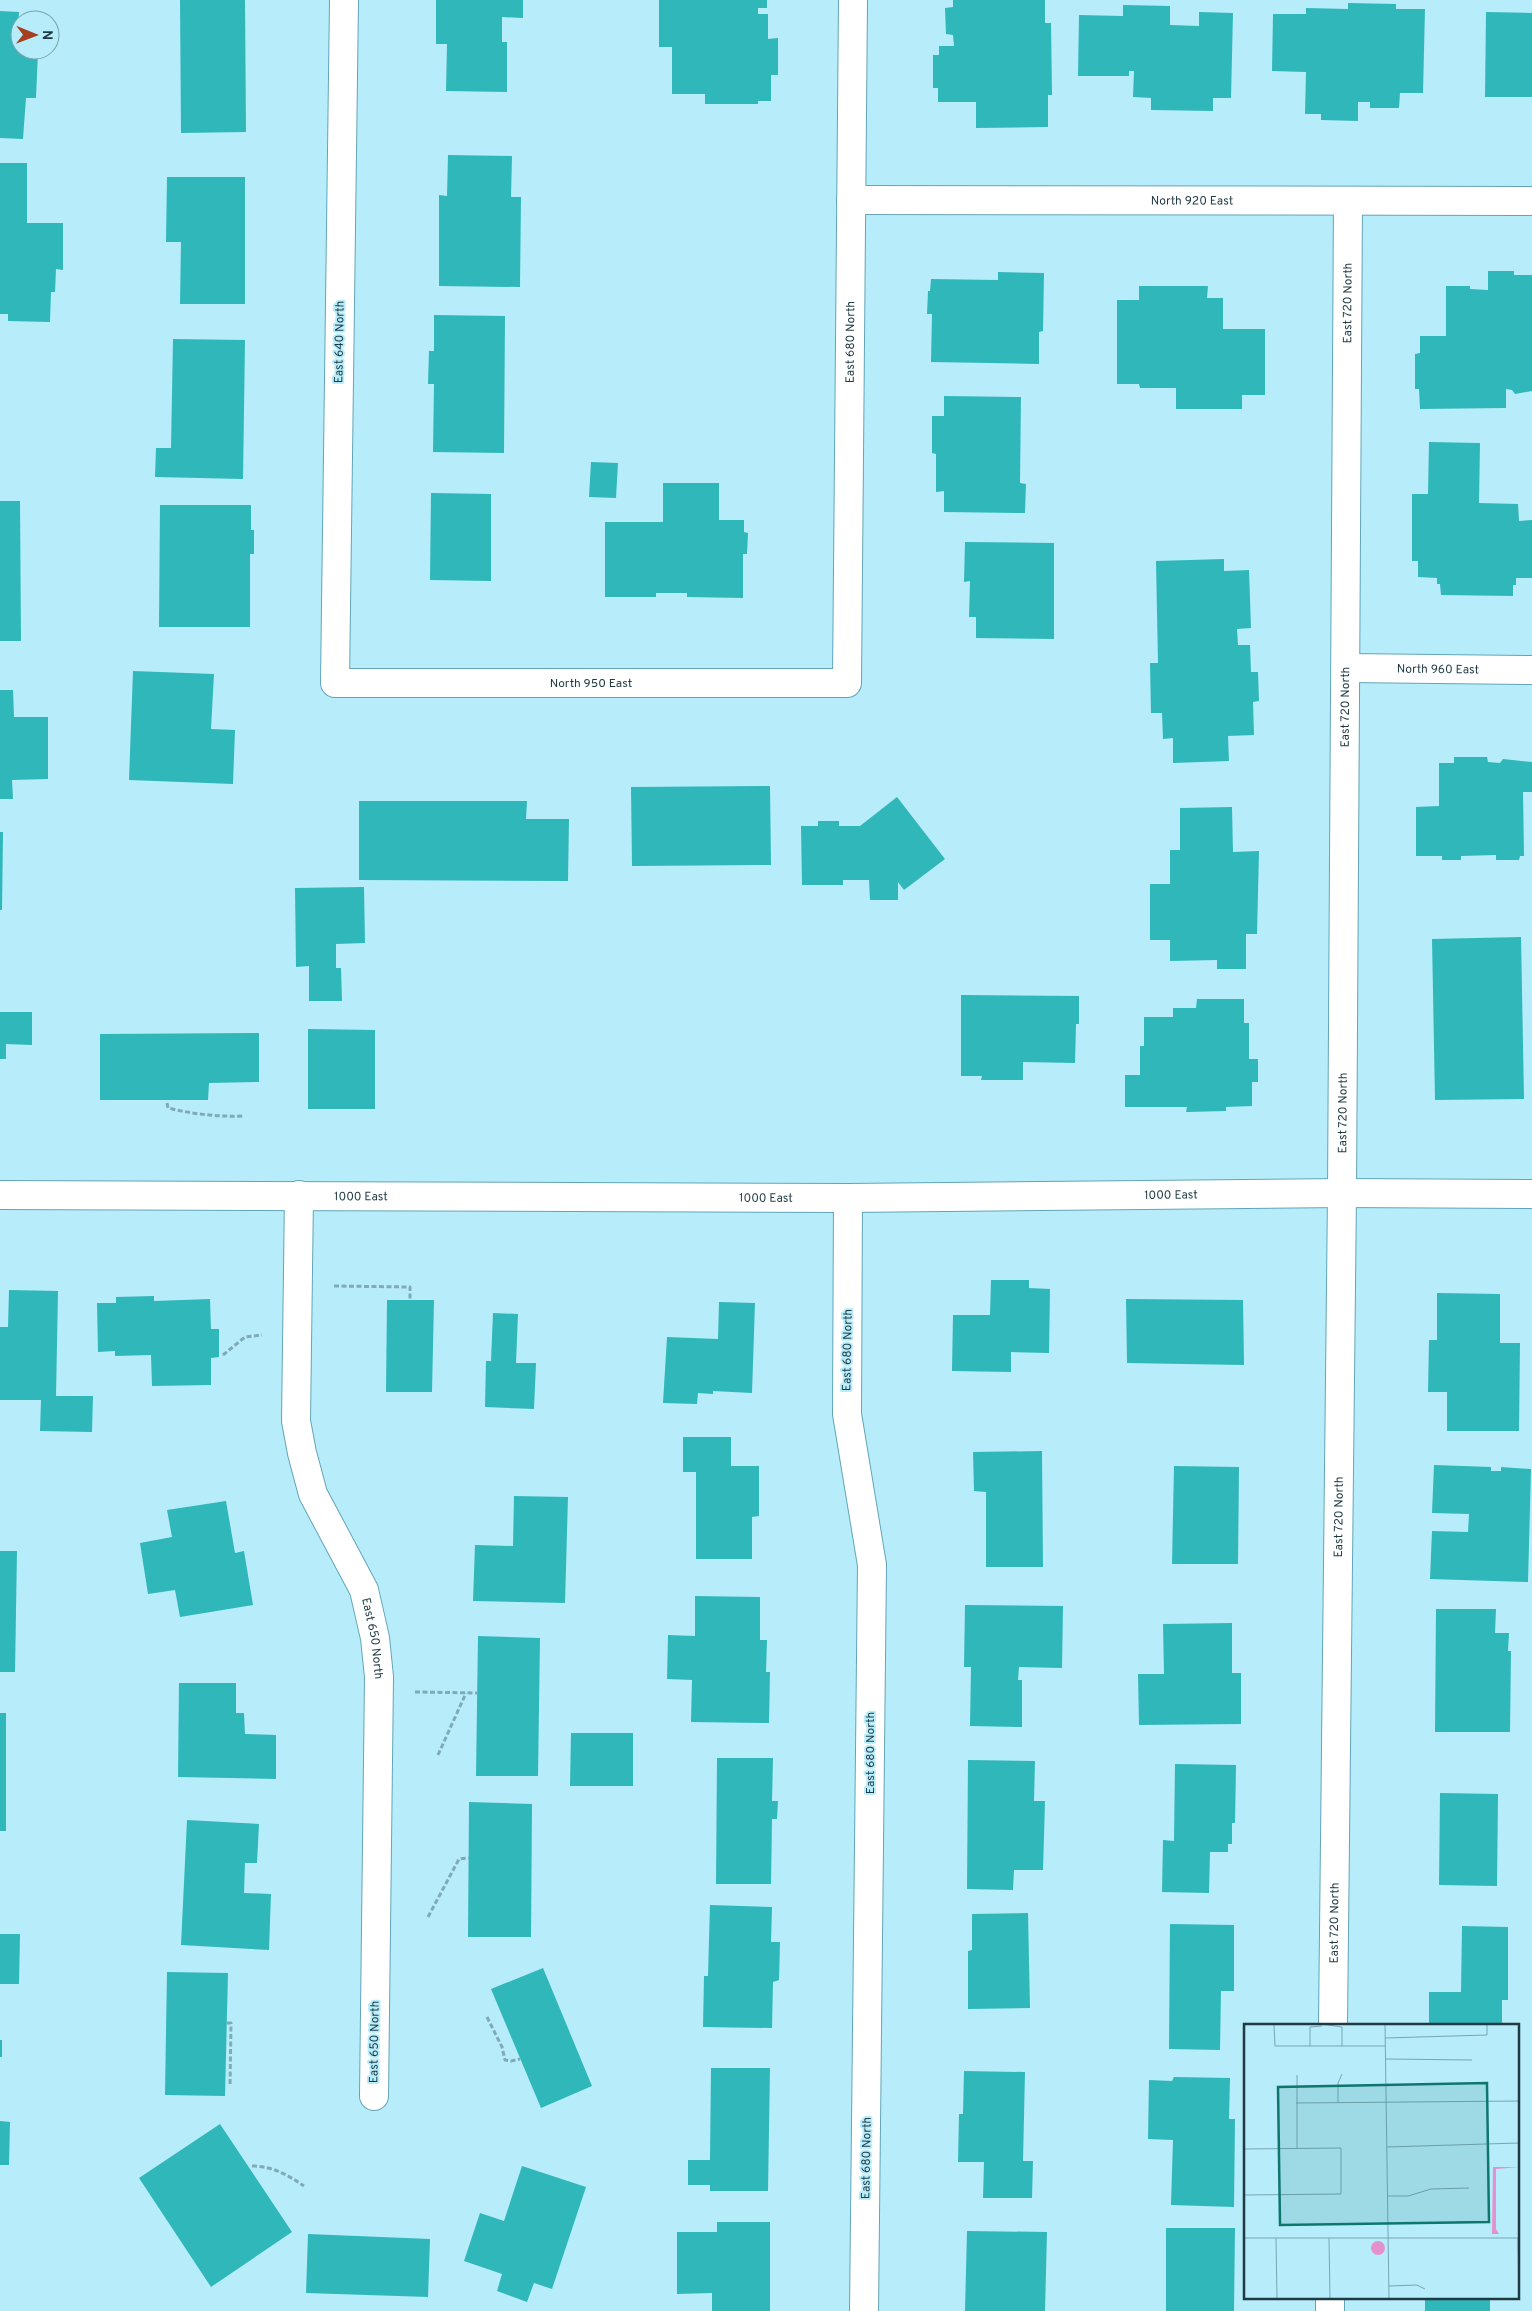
<svg xmlns="http://www.w3.org/2000/svg" width="1532" height="2311" font-family="Overpass,sans-serif">
<style>
.building{fill:#30b7b9}
.lines{fill:none;stroke-linecap:round;stroke-linejoin:round}
.minor-casing{stroke:#63a5b7;stroke-width:30}
.tertiary-casing{stroke:#63a5b7;stroke-width:30}
.path{stroke:#7fabb7;stroke-width:3;stroke-dasharray:5 2.5;stroke-linecap:butt}
.minor{stroke:#fff;stroke-width:28}
.tertiary{stroke:#fff;stroke-width:28}
.labels{text-anchor:middle;stroke-width:4;stroke-linejoin:round;paint-order:stroke}
.street-label{font-size:12px;fill:#1f3a42;stroke:#b7ecfb}
.inset-road{fill:none;stroke:#7aa5b1;stroke-width:1}
.view{fill:#0f766e;fill-opacity:0.15;stroke:#0f766e;stroke-width:2.5}
.inset-edge{fill:none;stroke:#1f3a42;stroke-width:2.5}
</style>
<rect width="100%" height="100%" fill="#b7ecfb"/>
<!-- building -->
<g class="building">
<polygon points="180,0 245,0 246,132 181,133"/>
<polygon points="436,0 523,0 523,18 502,17 502,42 507,42 507,92 446,91 447,44 436,44"/>
<polygon points="659,0 767,0 767,8 758,8 758,14 768,14 768,39 778,38 778,75 771,75 771,101 758,101 758,104 705,104 705,94 672,94 672,47 659,47"/>
<polygon points="953,0 1045,0 1045,23 1051,23 1052,95 1048,95 1048,127 976,128 976,102 938,102 938,88 933,88 933,55 939,55 939,46 954,46 953,35 946,34 945,8 953,7"/>
<polygon points="1348,3 1396,4 1396,9 1425,9 1423,93 1400,93 1399,108 1370,108 1370,102 1358,102 1358,121 1321,120 1321,114 1305,114 1306,72 1272,71 1273,14 1306,14 1306,8 1348,9"/>
<polygon points="1123,5 1170,6 1170,25 1199,26 1199,12 1233,13 1231,98 1213,98 1213,111 1151,110 1151,98 1133,97 1134,71 1129,71 1129,76 1078,76 1079,15 1123,16"/>
<polygon points="0,11 19,12 17,51 38,52 36,98 26,98 23,139 0,138"/>
<polygon points="1486,12 1532,13 1532,97 1485,97"/>
<polygon points="448,155 512,156 511,197 521,197 520,287 439,286 439,195 447,196"/>
<polygon points="0,163 27,163 27,223 63,223 63,270 56,269 55,292 51,292 50,322 8,321 8,314 0,314"/>
<polygon points="167,177 245,177 245,304 180,304 181,242 166,242"/>
<polygon points="1488,271 1514,271 1514,275 1532,275 1532,391 1515,394 1512,390 1506,389 1506,408 1420,409 1419,389 1415,389 1415,354 1420,353 1420,336 1446,336 1446,286 1470,286 1470,289 1488,290"/>
<polygon points="998,272 1044,273 1043,331 1039,332 1039,364 931,362 932,314 927,314 928,291 930,291 931,279 998,280"/>
<polygon points="1139,286 1208,286 1207,298 1223,298 1223,329 1265,329 1265,395 1242,395 1242,409 1176,409 1176,388 1140,388 1139,384 1117,384 1117,300 1139,300"/>
<polygon points="434,315 505,316 504,453 433,452 434,384 428,384 429,351 434,351"/>
<polygon points="173,339 245,340 243,479 155,477 156,448 171,448"/>
<polygon points="944,396 1021,397 1020,483 1026,484 1025,513 944,512 944,491 936,492 936,454 932,453 932,416 944,416"/>
<polygon points="1429,442 1480,443 1479,503 1518,504 1519,521 1532,520 1532,578 1516,578 1516,585 1513,585 1513,596 1441,595 1440,584 1437,584 1437,578 1418,577 1418,561 1412,561 1412,494 1428,494"/>
<polygon points="591,462 618,463 616,498 589,497"/>
<polygon points="663,483 719,483 719,520 744,520 744,532 748,533 747,554 743,554 743,598 687,597 687,593 656,593 656,597 605,597 605,522 663,522"/>
<polygon points="431,493 491,494 491,581 430,580"/>
<polygon points="0,501 20,501 21,641 0,641"/>
<polygon points="160,505 251,505 251,530 254,530 254,554 250,554 250,627 159,627"/>
<polygon points="965,542 1054,543 1054,639 976,638 976,617 969,617 970,581 964,582"/>
<polygon points="1224,559 1224,571 1249,570 1251,628 1237,629 1238,645 1250,645 1251,672 1258,672 1259,701 1253,702 1254,735 1228,736 1229,761 1173,763 1173,738 1163,739 1162,713 1151,713 1150,663 1158,663 1156,561"/>
<polygon points="133,671 214,674 211,729 235,730 233,784 129,780"/>
<polygon points="0,690 13,690 14,717 48,717 48,779 12,780 13,799 0,799"/>
<polygon points="1454,757 1487,757 1488,762 1500,763 1503,759 1532,762 1532,792 1523,792 1524,856 1520,856 1519,860 1496,860 1496,855 1461,856 1461,860 1442,860 1442,856 1416,856 1416,807 1439,806 1439,763 1454,763"/>
<polygon points="770,786 771,865 632,866 631,787"/>
<polygon points="897,797 945,859 904,890 898,882 898,900 870,900 869,880 843,880 843,885 802,885 801,826 818,826 818,821 839,821 839,826 860,826"/>
<polygon points="359,801 527,801 526,819 569,819 568,881 359,880"/>
<polygon points="1232,807 1233,852 1259,851 1257,934 1246,934 1246,969 1217,969 1217,960 1170,961 1170,940 1150,940 1150,884 1170,884 1170,850 1180,850 1180,808"/>
<polygon points="0,832 3,832 2,910 0,910"/>
<polygon points="364,887 365,943 336,944 336,968 341,968 342,1001 309,1001 309,966 296,967 295,888"/>
<polygon points="1521,937 1524,1099 1435,1100 1432,939"/>
<polygon points="961,995 1079,996 1079,1024 1076,1024 1075,1063 1023,1062 1023,1080 981,1080 982,1076 961,1076"/>
<polygon points="1197,999 1244,999 1244,1023 1249,1023 1249,1059 1258,1059 1258,1082 1252,1082 1252,1106 1226,1107 1226,1111 1186,1112 1187,1107 1125,1107 1125,1075 1140,1075 1140,1046 1144,1046 1144,1017 1173,1017 1173,1008 1196,1008"/>
<polygon points="0,1012 32,1012 32,1045 6,1044 6,1059 0,1059"/>
<polygon points="308,1029 375,1030 375,1109 308,1109"/>
<polygon points="259,1033 259,1082 209,1083 208,1100 100,1100 100,1034"/>
<polygon points="991,1280 1029,1280 1029,1288 1050,1289 1049,1353 1011,1352 1011,1372 952,1371 953,1315 990,1315"/>
<polygon points="9,1290 58,1291 56,1396 93,1396 92,1432 40,1431 41,1400 0,1400 0,1327 8,1327"/>
<polygon points="1437,1293 1500,1294 1500,1343 1520,1343 1519,1431 1447,1431 1447,1392 1428,1392 1429,1340 1437,1340"/>
<polygon points="154,1296 154,1301 210,1299 211,1329 219,1329 219,1357 211,1358 211,1385 152,1386 151,1355 115,1356 115,1351 98,1352 97,1303 116,1303 116,1297"/>
<polygon points="1126,1299 1243,1300 1244,1365 1127,1363"/>
<polygon points="387,1300 434,1300 432,1392 386,1392"/>
<polygon points="719,1302 755,1303 752,1393 713,1391 713,1394 698,1393 697,1404 663,1403 667,1337 718,1339"/>
<polygon points="493,1313 518,1314 516,1363 536,1363 534,1409 485,1407 486,1361 491,1361"/>
<polygon points="683,1437 731,1437 731,1466 759,1466 759,1516 752,1517 752,1559 696,1559 696,1472 683,1472"/>
<polygon points="1042,1451 1043,1567 986,1567 986,1492 974,1491 973,1452"/>
<polygon points="1434,1465 1491,1467 1491,1471 1501,1471 1501,1467 1531,1469 1528,1582 1430,1579 1432,1531 1468,1532 1469,1514 1432,1513"/>
<polygon points="1174,1466 1239,1467 1238,1564 1172,1564"/>
<polygon points="514,1496 568,1497 565,1603 473,1601 475,1545 513,1546"/>
<polygon points="226,1501 235,1553 244,1551 253,1605 180,1617 175,1590 148,1594 140,1543 172,1537 167,1510"/>
<polygon points="0,1551 17,1551 15,1672 0,1672"/>
<polygon points="695,1596 760,1597 760,1640 767,1640 766,1672 770,1672 769,1723 691,1722 692,1680 667,1679 668,1635 695,1636"/>
<polygon points="965,1605 1063,1606 1062,1668 1019,1667 1018,1680 1022,1680 1022,1727 970,1726 971,1667 964,1667"/>
<polygon points="1436,1609 1496,1609 1495,1633 1509,1633 1508,1651 1511,1651 1510,1732 1435,1732"/>
<polygon points="1232,1623 1232,1673 1241,1673 1241,1724 1139,1725 1138,1674 1164,1674 1163,1624"/>
<polygon points="478,1636 540,1638 538,1776 476,1776"/>
<polygon points="179,1683 236,1683 236,1713 244,1713 245,1734 276,1735 276,1779 178,1777"/>
<rect x="0" y="1713" width="6" height="118"/>
<polygon points="571,1733 633,1733 633,1786 570,1786"/>
<polygon points="717,1758 773,1758 772,1801 778,1801 777,1819 772,1819 771,1884 716,1884"/>
<polygon points="968,1760 1035,1761 1034,1801 1045,1801 1043,1870 1014,1870 1013,1890 967,1889"/>
<polygon points="1175,1764 1236,1765 1235,1823 1232,1823 1232,1844 1228,1844 1228,1852 1210,1852 1209,1893 1162,1892 1163,1840 1174,1841"/>
<polygon points="1440,1793 1498,1794 1497,1886 1439,1885"/>
<polygon points="469,1802 532,1804 531,1937 468,1937"/>
<polygon points="187,1820 259,1824 257,1863 245,1863 244,1893 271,1894 269,1950 181,1945"/>
<polygon points="710,1905 772,1907 771,1942 780,1942 779,1980 773,1982 772,2028 703,2027 704,1976 708,1976"/>
<polygon points="1028,1913 1030,2008 968,2009 968,1951 972,1950 972,1914"/>
<polygon points="1170,1924 1234,1925 1234,1991 1221,1991 1220,2050 1169,2049"/>
<polygon points="1462,1926 1508,1927 1508,2000 1502,2000 1502,2025 1429,2025 1429,1992 1461,1992"/>
<polygon points="0,1934 20,1934 19,1984 0,1984"/>
<polygon points="543,1968 592,2086 541,2108 491,1989"/>
<polygon points="167,1972 228,1973 225,2096 165,2095"/>
<rect x="0" y="2040" width="2" height="17"/>
<polygon points="711,2068 770,2068 768,2191 710,2191 710,2185 688,2185 688,2160 710,2160"/>
<polygon points="964,2071 1025,2072 1023,2161 1033,2161 1032,2198 983,2198 984,2162 958,2162 959,2114 963,2114"/>
<polygon points="1174,2077 1230,2078 1229,2119 1235,2119 1234,2207 1171,2205 1173,2140 1148,2139 1149,2080 1172,2081"/>
<polygon points="0,2121 10,2122 9,2165 0,2165"/>
<polygon points="220,2124 292,2232 211,2287 139,2178"/>
<polygon points="522,2166 586,2187 552,2289 534,2283 527,2302 497,2291 502,2274 464,2261 480,2213 504,2221"/>
<polygon points="717,2222 770,2222 770,2311 712,2311 712,2293 677,2294 677,2232 717,2232"/>
<polygon points="1166,2228 1235,2228 1234,2311 1166,2311"/>
<polygon points="967,2231 1047,2232 1045,2311 965,2311"/>
<polygon points="308,2234 430,2239 428,2297 306,2293"/>
<rect x="1425" y="2297" width="65" height="14"/>
</g>
<g class="lines">
<defs>
<g id="minor">
<path id="s1" d="M344,0L335,683H847L853,0"/>
<path id="s2" d="M851,200L1532,201"/>
<path id="s3" d="M1346,668L1532,670"/>
<path id="s4" d="M299,1195L296,1421L302,1453L313,1494L364,1590L375,1638L379,1677L374,2096"/>
<polyline points="848,1198 847,1414 872,1565 864,2311"/>
<path id="s5" d="M1333,2025L1342,1193L1348,201"/>
<polyline points="1330,2311 1330,2297"/>
</g>
<g id="tertiary">
<path id="s6" d="M0,1195L848,1198L1342,1193L1532,1194"/>
</g>
</defs>
<!-- minor casing -->
<use href="#minor" class="minor-casing"/>
<!-- tertiary casing -->
<use href="#tertiary" class="tertiary-casing"/>
<!-- path -->
<g class="path">
<path d="M167,1103L168,1108C193,1114 217,1117 243,1116"/>
<polyline points="334,1286 410,1287 410,1300"/>
<polyline points="223,1355 245,1337 262,1335"/>
<polyline points="415,1692 477,1693"/>
<polyline points="438,1755 466,1693"/>
<polyline points="428,1917 459,1859 469,1858"/>
<polyline points="487,2017 502,2047 505,2060 511,2061 520,2059"/>
<polyline points="227,2023 231,2023 230,2086"/>
<path d="M252,2166C272,2166 288,2175 304,2186"/>
</g>
<!-- minor -->
<use href="#minor" class="minor"/>
<!-- tertiary -->
<use href="#tertiary" class="tertiary"/>
</g>
<g class="labels">
<!-- street labels -->
<g class="street-label">
<text dy="4" stroke="none"><textPath href="#s2" startOffset="341">North 920 East</textPath></text>
<text dy="4" stroke="none"><textPath href="#s5" startOffset="1722">East 720 North</textPath></text>
<text transform="translate(339 342) rotate(-89)" y="4">East 640 North</text>
<text dy="4" stroke="none"><textPath href="#s1" startOffset="1536">East 680 North</textPath></text>
<text dy="4" stroke="none"><textPath href="#s3" startOffset="92">North 960 East</textPath></text>
<text dy="4" stroke="none"><textPath href="#s1" startOffset="939">North 950 East</textPath></text>
<text dy="4" stroke="none"><textPath href="#s5" startOffset="1318">East 720 North</textPath></text>
<text dy="4" stroke="none"><textPath href="#s5" startOffset="912">East 720 North</textPath></text>
<text dy="4" stroke="none"><textPath href="#s6" startOffset="361">1000 East</textPath></text>
<text dy="4" stroke="none"><textPath href="#s6" startOffset="1171">1000 East</textPath></text>
<text dy="4" stroke="none"><textPath href="#s6" startOffset="766">1000 East</textPath></text>
<text transform="translate(847 1350) rotate(-89)" y="4">East 680 North</text>
<text dy="4" stroke="none"><textPath href="#s5" startOffset="508">East 720 North</textPath></text>
<text dy="4" stroke="none"><textPath href="#s4" startOffset="459">East 650 North</textPath></text>
<text transform="translate(870 1753) rotate(-90)" y="4">East 680 North</text>
<text dy="4" stroke="none"><textPath href="#s5" startOffset="102">East 720 North</textPath></text>
<text transform="translate(374 2042) rotate(-89)" y="4">East 650 North</text>
<text transform="translate(866 2158) rotate(-89)" y="4">East 680 North</text>
</g>
</g>
<!-- overview -->
<g transform="translate(1244 2024)">
<rect width="275" height="275" fill="#b7ecfb"/>
<path d="M249,143H275L252,145V205L255,210H248ZM127 224a7 7 0 1 1 14 0a7 7 0 1 1-14 0Z" fill="#e392ce"/>
<path class="inset-road" d="M30,0L31,22H98M78,0L98,3V22H141M141,0L145,275M141,14L243,11V0M66,22V3L78,2M142,35L228,36M53,51V124M52,79L275,77M94,79V59L98,50M143,123L275,119M0,125L97,124V170L0,171M144,172H164L187,165L225,164M0,214H275M32,214L33,275M85,214L86,275M274,214L275,275M145,262L173,261L181,265"/>
<path class="view" d="M243,59L245,198L36,201L34,63Z"/>
<rect width="275" height="275" class="inset-edge"/>
</g>
<!-- north arrow -->
<g transform="translate(35 35) rotate(91)"><circle r="24" fill="#b7ecfb" stroke="#7aa5b1"/>
<path d="M0-4L9 19L0 12L-9 19Z" fill="#a63e20"/>
<text y="-8" font-size="14" font-weight="bold" text-anchor="middle" fill="#1f3a42">N</text>
</g>
</svg>
